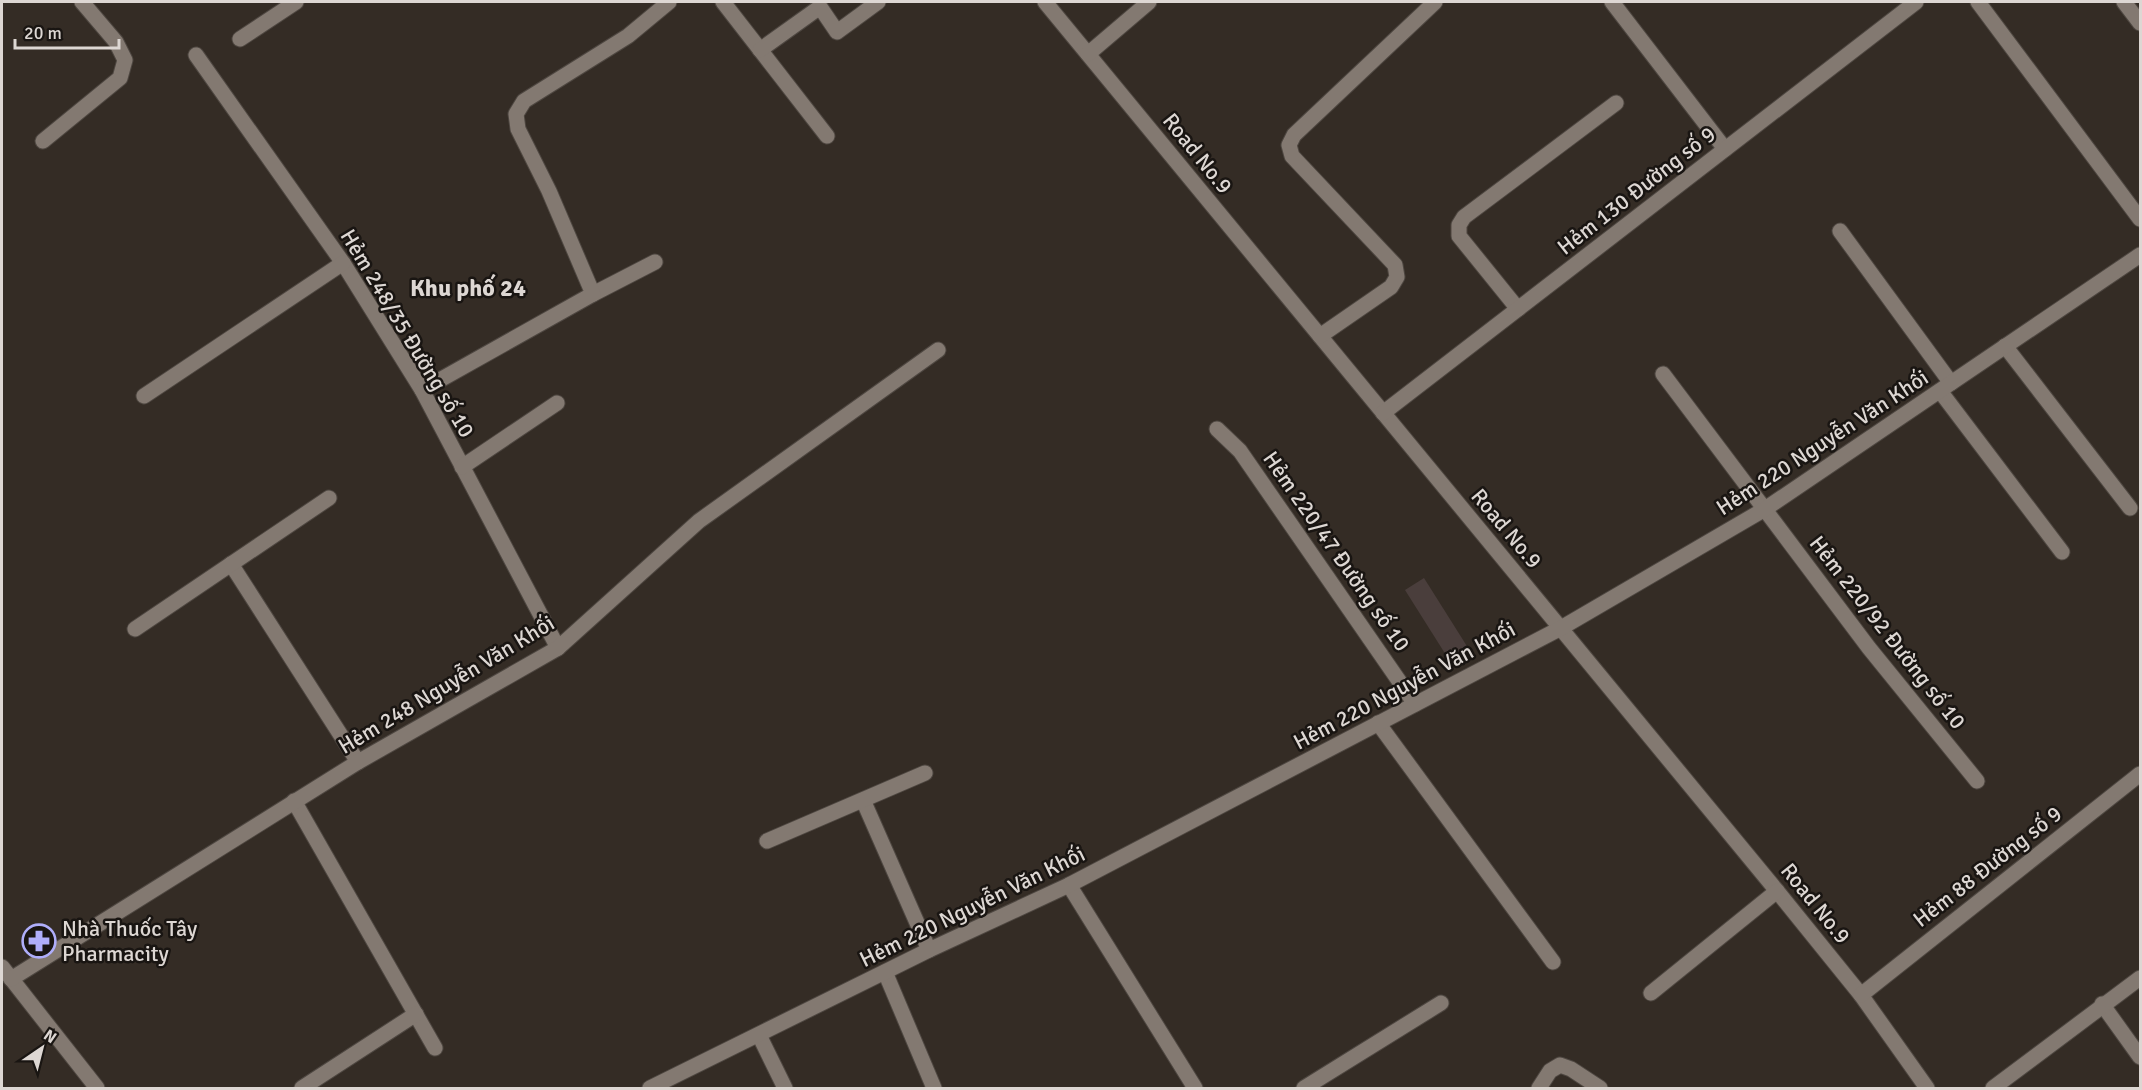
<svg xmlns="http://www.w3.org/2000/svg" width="2142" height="1090" font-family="Signika,sans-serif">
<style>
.building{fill:#4a3e3c}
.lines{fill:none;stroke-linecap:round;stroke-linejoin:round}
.minor-casing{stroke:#4e4741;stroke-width:17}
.minor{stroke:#837971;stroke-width:15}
.labels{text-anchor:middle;stroke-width:5;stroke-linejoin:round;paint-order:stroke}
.street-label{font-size:22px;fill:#ddd7d3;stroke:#191512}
.poi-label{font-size:22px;fill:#ddd7d3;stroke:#191512;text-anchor:start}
.neighbourhood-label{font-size:24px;font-weight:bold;fill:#ddd7d3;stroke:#191512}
</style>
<rect width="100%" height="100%" fill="#342c25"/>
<!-- building -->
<polygon class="building" points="1424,578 1470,651 1451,663 1405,590"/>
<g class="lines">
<defs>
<g id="minor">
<polyline points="723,2 827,136"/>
<polyline points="1045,2 1777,891 1861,995 1927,1088"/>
<polyline points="1612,2 1725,149"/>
<polyline points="1978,2 2140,219"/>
<polyline points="2124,2 2140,23"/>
<polyline points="240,39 296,2"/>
<polyline points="760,50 820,7 837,32 878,2"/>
<polyline points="1088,54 1149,2"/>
<polyline points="196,55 343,263 422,390 558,648"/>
<polyline points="43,141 120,78 125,60 116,42 82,2"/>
<polyline points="1840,231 1951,383"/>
<polyline points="593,294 655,262"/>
<polyline points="1518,309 1459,236 1459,225 1464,217 1616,103"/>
<polyline points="1320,336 1391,287 1397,277 1395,265 1292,156 1289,145 1294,135 1435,2"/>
<polyline points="2005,346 2130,508"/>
<polyline points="1663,374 1869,648 1977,781"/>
<polyline points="422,390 593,294 549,191 518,129 516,114 524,101 628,36 669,2"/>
<polyline points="1940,391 2062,552"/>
<polyline points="144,396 343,263"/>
<polyline points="1383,413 1916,2"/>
<polyline points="1217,429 1240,451 1415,704"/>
<polyline points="462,467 557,403"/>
<polyline points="231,564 358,762"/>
<polyline points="135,629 329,498"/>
<polyline points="1378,723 1553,962"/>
<polyline points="863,800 929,950"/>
<polyline points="294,801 435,1048"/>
<polyline points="767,841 925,773"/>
<polyline points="1069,885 1195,1088"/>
<polyline points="2,967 97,1088"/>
<polyline points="885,972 934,1088"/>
<polyline points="11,979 358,762 558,648 699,521 938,350"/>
<polyline points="1651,993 1777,891"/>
<polyline points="1861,995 2140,774"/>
<polyline points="2102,1004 2140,1057"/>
<polyline points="759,1035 785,1088"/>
<polyline points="302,1088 416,1014"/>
<polyline points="650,1088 929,950 1069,885 1561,628 1765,509 2140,255"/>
<polyline points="1304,1088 1441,1003"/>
<polyline points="1539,1088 1550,1071 1560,1065 1571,1069 1600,1088"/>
<polyline points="1993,1088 2140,978"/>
</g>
</defs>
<!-- minor casing -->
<use href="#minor" class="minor-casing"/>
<!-- minor -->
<use href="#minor" class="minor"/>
</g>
<!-- icons -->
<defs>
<symbol id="pharmacy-ring" viewBox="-11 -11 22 22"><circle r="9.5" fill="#191512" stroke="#afaefa" stroke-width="1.5"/><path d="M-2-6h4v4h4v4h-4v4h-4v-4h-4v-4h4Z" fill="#afaefa"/></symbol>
</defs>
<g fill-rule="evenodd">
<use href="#pharmacy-ring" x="20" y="922" width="38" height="38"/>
</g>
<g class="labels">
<!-- street labels -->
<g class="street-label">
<text transform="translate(1198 153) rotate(51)" y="8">Road No.9</text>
<text transform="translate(1636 190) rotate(-38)" y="8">Hẻm 130 Đường số 9</text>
<text transform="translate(408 333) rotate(59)" y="8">Hẻm 248/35 Đường số 10</text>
<text transform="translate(1822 442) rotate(-33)" y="8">Hẻm 220 Nguyễn Văn Khối</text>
<text transform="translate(1507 528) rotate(50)" y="8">Road No.9</text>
<text transform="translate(1337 551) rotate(55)" y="8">Hẻm 220/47 Đường số 10</text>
<text transform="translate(1888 632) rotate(52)" y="8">Hẻm 220/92 Đường số 10</text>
<text transform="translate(446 684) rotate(-31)" y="8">Hẻm 248 Nguyễn Văn Khối</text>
<text transform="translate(1404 685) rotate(-28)" y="8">Hẻm 220 Nguyễn Văn Khối</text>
<text transform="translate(1987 866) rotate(-38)" y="8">Hẻm 88 Đường số 9</text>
<text transform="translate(1816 903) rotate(51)" y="8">Road No.9</text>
<text transform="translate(972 906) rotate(-26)" y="8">Hẻm 220 Nguyễn Văn Khối</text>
</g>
<!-- poi labels -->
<g class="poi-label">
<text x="62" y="936">Nhà Thuốc Tây<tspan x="62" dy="25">Pharmacity</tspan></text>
</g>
<!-- neighbourhood labels -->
<g class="neighbourhood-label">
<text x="468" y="296">Khu phố 24</text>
</g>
</g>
<!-- border -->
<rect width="2142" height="1090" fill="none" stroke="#ddd7d3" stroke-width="6"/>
<!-- north arrow -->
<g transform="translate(42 1048) rotate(35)" stroke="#191512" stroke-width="4.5" paint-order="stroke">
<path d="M0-4.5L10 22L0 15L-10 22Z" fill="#ddd7d3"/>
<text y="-9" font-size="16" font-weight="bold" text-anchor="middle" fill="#ddd7d3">N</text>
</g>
<!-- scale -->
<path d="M15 39v9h104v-9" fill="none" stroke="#ddd7d3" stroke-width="3"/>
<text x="24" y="39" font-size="18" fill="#ddd7d3" stroke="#191512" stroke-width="4.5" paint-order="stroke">20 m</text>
</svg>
